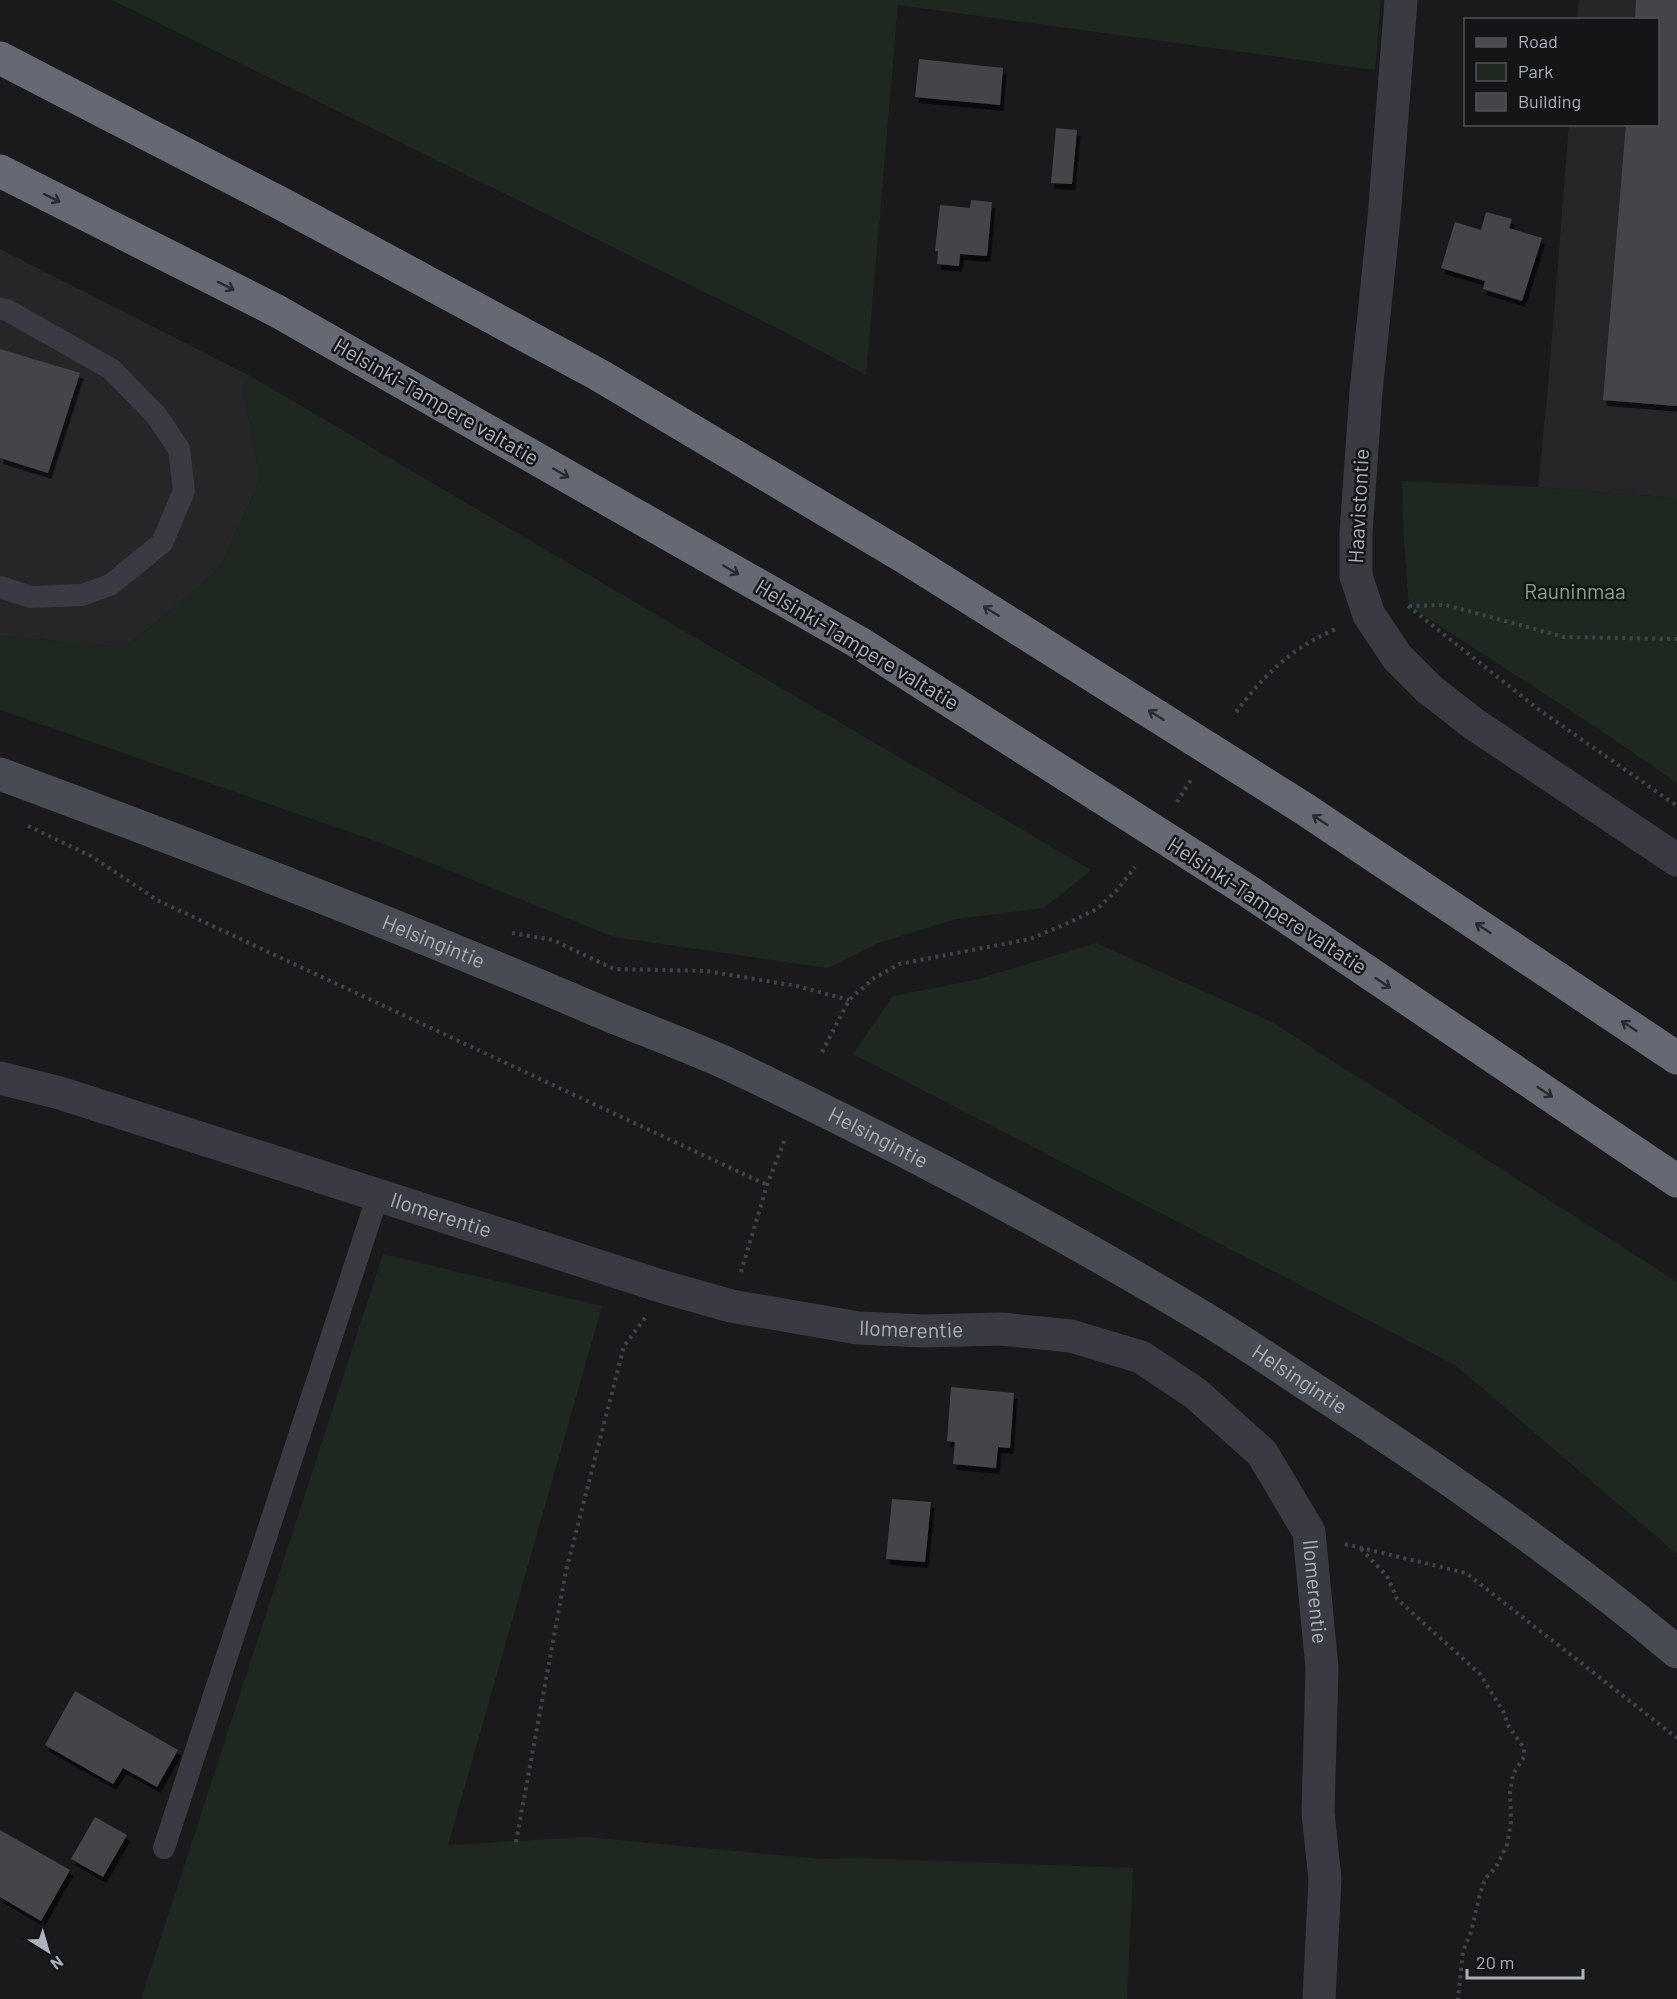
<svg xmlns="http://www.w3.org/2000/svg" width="1677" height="1999" font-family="Barlow,sans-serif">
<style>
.built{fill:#262629}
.green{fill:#1f2820}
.building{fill:#444549;filter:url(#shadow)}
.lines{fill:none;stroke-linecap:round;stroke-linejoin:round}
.path{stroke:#404349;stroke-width:4;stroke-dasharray:3 4.5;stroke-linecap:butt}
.service{stroke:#3a3b42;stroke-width:22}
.minor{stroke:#3a3b42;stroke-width:33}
.secondary{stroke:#484b52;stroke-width:33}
.motorway{stroke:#666973;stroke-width:33}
.oneway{stroke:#292a2e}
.labels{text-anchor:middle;stroke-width:5;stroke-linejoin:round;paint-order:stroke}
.street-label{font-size:21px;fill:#abb1bd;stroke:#151517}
.park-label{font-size:21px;fill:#81a983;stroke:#151517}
</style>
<defs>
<filter id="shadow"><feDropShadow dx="3.5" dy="6" stdDeviation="0" flood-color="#0009"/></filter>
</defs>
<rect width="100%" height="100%" fill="#1a1a1c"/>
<!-- built -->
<g class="built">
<polygon points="1579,0 1677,0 1677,498 1538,487 1548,386 1569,125 1658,124 1658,20 1577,19"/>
<polygon points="0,249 250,376 243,388 260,480 220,568 126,647 0,636"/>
</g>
<!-- green -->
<g class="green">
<polygon points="112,0 1381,0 1375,70 898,5 866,375 781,330"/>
<polygon points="250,376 1091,870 1044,908 956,919 878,943 828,968 614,937 384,844 0,710 0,636 126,647 220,568 260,480 243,388"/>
<polygon points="1402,481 1538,487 1677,498 1677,783 1596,727 1409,606 1404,542"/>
<polygon points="1096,943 1272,1022 1677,1282 1677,1554 1455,1365 853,1054 893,996 975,980"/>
<polygon points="383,1254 602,1306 448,1845 586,1837 820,1859 860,1858 1133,1868 1127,1999 141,1999"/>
</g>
<!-- building -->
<g class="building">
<polygon points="1636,0 1677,0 1677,406 1603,400 1626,124 1658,124 1658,20 1635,20"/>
<polygon points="919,59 1003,68 1000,105 915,97"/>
<polygon points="1056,128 1077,130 1072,184 1051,183"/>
<polygon points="971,200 992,202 987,256 960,254 959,266 937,264 938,251 935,251 940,205 970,208"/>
<polygon points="1486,212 1512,219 1509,228 1542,238 1522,301 1483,289 1485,281 1441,268 1455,222 1481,230"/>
<polygon points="0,349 80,373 48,473 0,458"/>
<polygon points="951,1387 1014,1393 1010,1448 998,1447 996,1468 953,1464 955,1442 947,1441"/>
<polygon points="892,1499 931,1502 925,1562 886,1559"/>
<polygon points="75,1691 178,1750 157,1787 123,1768 113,1784 45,1745"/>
<polygon points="95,1817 127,1835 103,1877 71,1859"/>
<polygon points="0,1830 70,1870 41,1921 0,1897"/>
</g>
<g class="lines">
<!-- path -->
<g class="path">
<polyline points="1408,606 1538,709 1677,806"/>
<polyline points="1409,606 1446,605 1564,637 1677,639"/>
<path d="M1236,712C1265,674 1291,648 1336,629"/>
<polyline points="1177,802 1191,780"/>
<polyline points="28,826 91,856 157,900 767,1185"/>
<polyline points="512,933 553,940 614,969 706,971 797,986 849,1000"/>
<polyline points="822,1052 849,1000 874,978 899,964 1030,939 1068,923 1097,909 1117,890 1135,867"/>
<polyline points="741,1272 767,1185 785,1139"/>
<polyline points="1345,1544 1466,1573 1677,1738"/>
<polyline points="1361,1549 1387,1576 1397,1599 1480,1674 1503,1711 1509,1727 1524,1748 1524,1757 1513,1774 1510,1792 1511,1822 1507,1845 1496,1867 1485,1879 1480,1894 1471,1932 1463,1951 1458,1999"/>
<polyline points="516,1842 566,1571 624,1346 645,1318"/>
</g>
<!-- service -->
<g class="service">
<polyline points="0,309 7,310 111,369 156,415 179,449 184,491 162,543 110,585 82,595 31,597 0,587"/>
<polyline points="164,1848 378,1195"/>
</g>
<!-- minor -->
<g class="minor">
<polyline points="1401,0 1384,218 1366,392 1356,533 1356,576 1369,615 1397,657 1429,689 1474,724 1677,860"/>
<path id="s1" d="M0,1078L60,1093L667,1288L731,1306L858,1328L924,1331L1001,1329L1071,1336L1141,1357L1195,1393L1262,1453L1309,1532L1322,1668L1318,1813L1325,1879L1319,1999"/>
</g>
<!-- secondary -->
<path class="secondary" id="s2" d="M0,774C197,847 393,923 587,1006C633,1026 682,1043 728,1064C892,1142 1054,1227 1209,1321C1250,1346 1289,1373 1329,1399C1449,1477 1567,1560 1677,1652"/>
<!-- motorway -->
<g class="motorway">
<polyline points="0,58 284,205 599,375 906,558 1303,808 1677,1058"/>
<polyline points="0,171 277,311 858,642 1248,891 1677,1181"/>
</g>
</g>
<!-- one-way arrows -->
<defs><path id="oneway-shaft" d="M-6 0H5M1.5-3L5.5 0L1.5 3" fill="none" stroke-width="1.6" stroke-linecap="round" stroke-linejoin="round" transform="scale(1.5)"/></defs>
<g class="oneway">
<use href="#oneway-shaft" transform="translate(52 198) rotate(27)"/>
<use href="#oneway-shaft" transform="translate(226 286) rotate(27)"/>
<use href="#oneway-shaft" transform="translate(561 473) rotate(30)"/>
<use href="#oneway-shaft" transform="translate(731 570) rotate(30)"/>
<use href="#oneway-shaft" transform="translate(991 611) rotate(-148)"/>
<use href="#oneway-shaft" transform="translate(1156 715) rotate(-148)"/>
<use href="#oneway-shaft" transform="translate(1320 820) rotate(-146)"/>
<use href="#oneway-shaft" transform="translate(1483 928) rotate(-146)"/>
<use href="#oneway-shaft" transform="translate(1383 983) rotate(34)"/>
<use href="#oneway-shaft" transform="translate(1629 1026) rotate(-146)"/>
<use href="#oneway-shaft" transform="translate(1545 1092) rotate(34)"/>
</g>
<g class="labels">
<!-- street labels -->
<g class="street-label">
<text transform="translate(436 402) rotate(30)" y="7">Helsinki-Tampere valtatie</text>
<text transform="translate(1359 506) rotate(-87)" y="7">Haavistontie</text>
<text transform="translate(857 645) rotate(31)" y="7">Helsinki-Tampere valtatie</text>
<text transform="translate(1267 906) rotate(33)" y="7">Helsinki-Tampere valtatie</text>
<text dy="7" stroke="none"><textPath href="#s2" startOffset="465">Helsingintie</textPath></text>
<text dy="7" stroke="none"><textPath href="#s2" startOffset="951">Helsingintie</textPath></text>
<text dy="7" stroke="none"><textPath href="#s1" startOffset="462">Ilomerentie</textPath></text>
<text dy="7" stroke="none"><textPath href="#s1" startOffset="948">Ilomerentie</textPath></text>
<text dy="7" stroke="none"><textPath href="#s2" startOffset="1437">Helsingintie</textPath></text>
<text dy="7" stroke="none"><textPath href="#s1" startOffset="1488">Ilomerentie</textPath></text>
</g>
<!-- park labels -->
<g class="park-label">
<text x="1575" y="599">Rauninmaa</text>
</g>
</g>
<!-- legend -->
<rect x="1464" y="18" width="195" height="108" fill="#151517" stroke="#515359" stroke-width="1.5"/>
<rect x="1476" y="38" width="30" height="9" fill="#484b52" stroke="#515359" stroke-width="1.5"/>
<text x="1518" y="48" font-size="18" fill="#abb1bd">Road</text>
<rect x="1476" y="63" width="30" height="18" fill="#1f2820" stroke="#515359" stroke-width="1.5"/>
<text x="1518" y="78" font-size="18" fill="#abb1bd">Park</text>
<rect x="1476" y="93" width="30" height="18" fill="#444549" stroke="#515359" stroke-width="1.5"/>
<text x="1518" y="108" font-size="18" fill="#abb1bd">Building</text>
<!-- north arrow -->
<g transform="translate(48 1951) rotate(143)" stroke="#151517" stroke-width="4.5" paint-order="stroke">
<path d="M0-4.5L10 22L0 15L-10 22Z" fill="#abb1bd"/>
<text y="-9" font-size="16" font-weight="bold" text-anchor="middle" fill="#abb1bd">N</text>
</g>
<!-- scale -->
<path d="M1467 1969v9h116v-9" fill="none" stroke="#abb1bd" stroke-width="3"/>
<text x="1476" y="1969" font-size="18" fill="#abb1bd" stroke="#151517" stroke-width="4.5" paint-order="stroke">20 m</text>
</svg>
